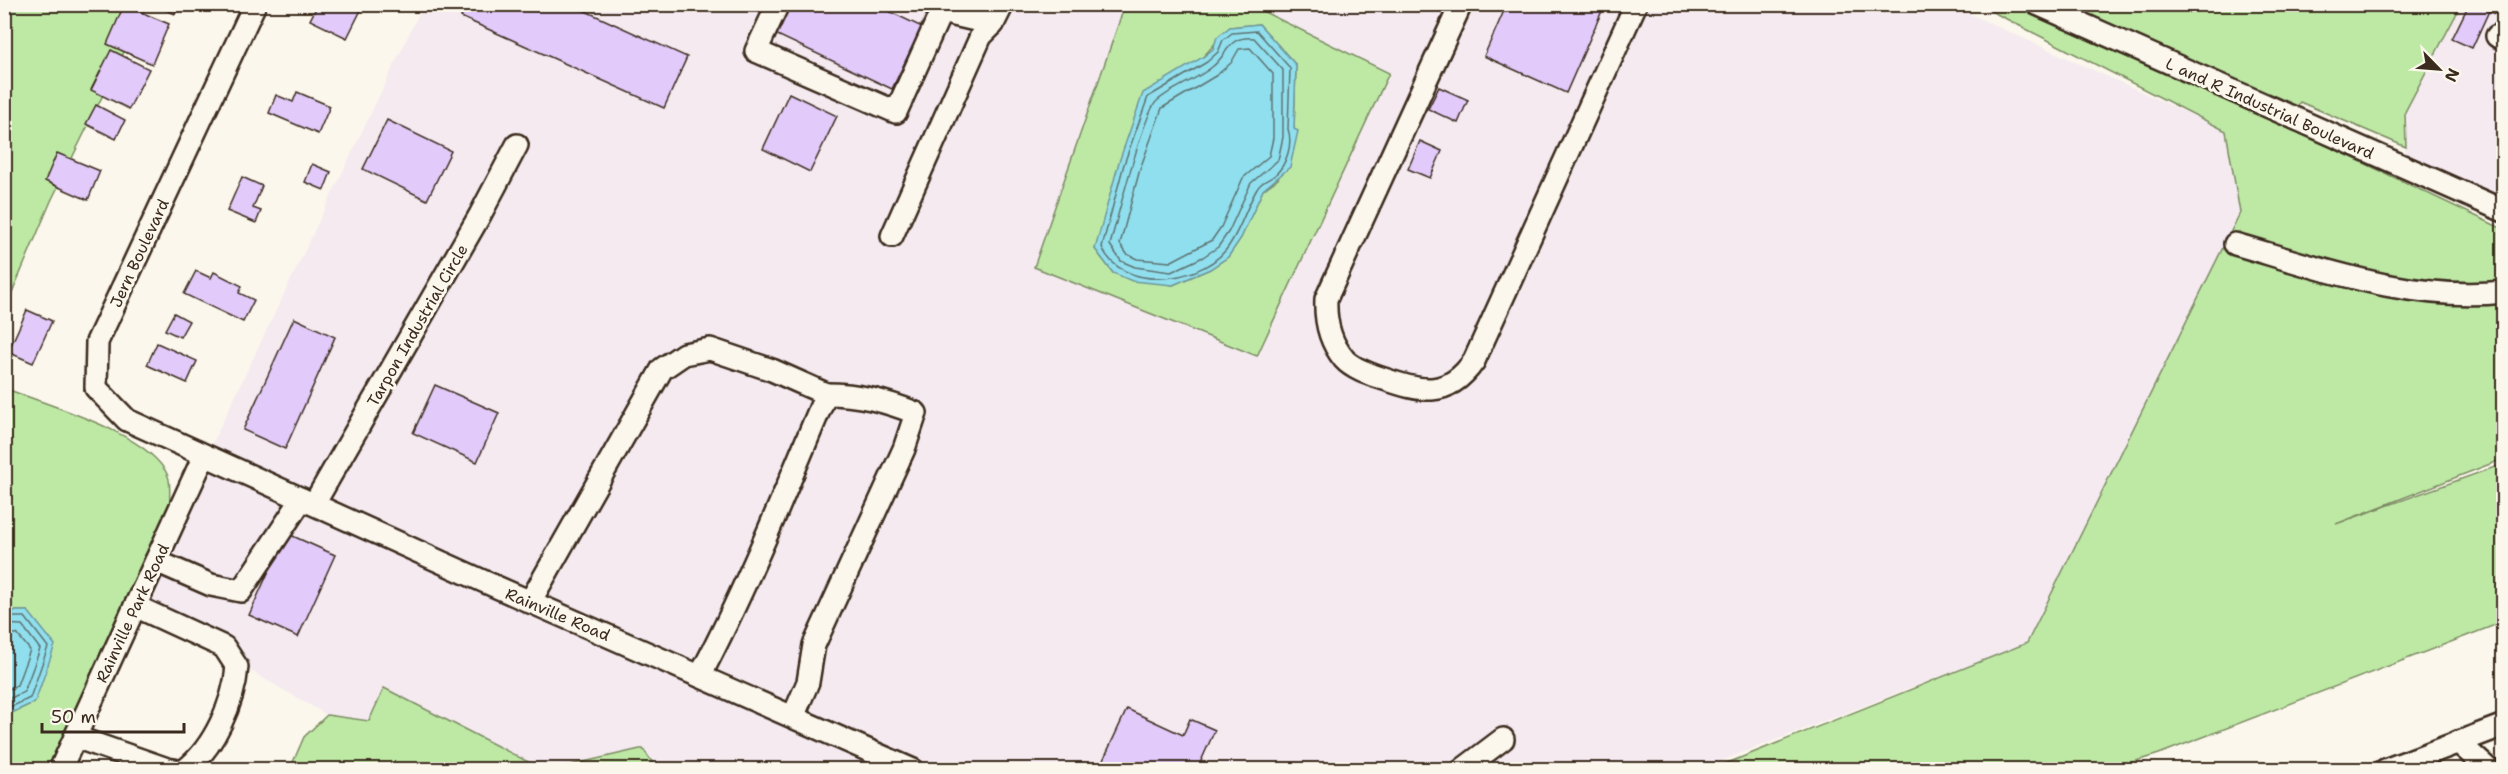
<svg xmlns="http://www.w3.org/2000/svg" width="2508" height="774" font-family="'Shantell Sans',sans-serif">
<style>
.built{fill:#f4eaf0}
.green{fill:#bee9a5;stroke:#7c8a62;stroke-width:1.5;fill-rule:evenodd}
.water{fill:#90dfee;stroke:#6e979b;stroke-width:1.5}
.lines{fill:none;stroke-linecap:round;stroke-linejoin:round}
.shore{stroke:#5d7271;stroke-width:1.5}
.building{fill:#e2cafa;stroke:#3b2a1e;stroke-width:1.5}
.minor-casing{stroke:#3b2a1e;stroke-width:26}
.minor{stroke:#fbf7ec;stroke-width:21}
.labels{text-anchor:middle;stroke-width:6;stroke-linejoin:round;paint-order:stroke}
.street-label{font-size:16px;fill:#3b2a1e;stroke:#fbf7ec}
</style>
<rect width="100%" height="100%" fill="#fbf7ec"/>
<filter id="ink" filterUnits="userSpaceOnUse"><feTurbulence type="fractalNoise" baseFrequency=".0167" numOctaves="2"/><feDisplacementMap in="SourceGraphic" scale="12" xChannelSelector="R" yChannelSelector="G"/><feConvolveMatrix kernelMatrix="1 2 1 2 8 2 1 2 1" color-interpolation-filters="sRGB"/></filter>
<g filter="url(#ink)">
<!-- built -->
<g class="built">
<polygon points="423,5 1125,5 1034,267 1389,73 1250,5 1950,5 2227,131 2240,213 2027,643 1700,769 657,770 643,749 553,769 542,769 384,688 369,721 327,715 145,610 210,469 310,513 486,572 329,500 489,220 531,141 512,131 309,491 210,448"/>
<polygon points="2461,5 2503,5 2503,201 2406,158 2405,112"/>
</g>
<!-- green -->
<g class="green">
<polygon points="5,5 147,5 51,201 5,309"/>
<path d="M1125,5H1250L1389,73L1257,356L1034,267ZM1259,24L1296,65L1294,130L1278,179L1263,190L1241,238L1228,257L1210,269L1173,285L1113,273L1095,249L1203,57L1230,27Z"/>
<polygon points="1979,5 2013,5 2288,127 2503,229 2503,459 2336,524 2503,464 2503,622 2159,754 2110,769 1710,770 2027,643 2240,213 2226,131"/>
<polygon points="2062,5 2461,5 2405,112 2406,147 2300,102 2296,109"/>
<path d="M4,388C47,405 150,433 168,476C171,483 169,496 170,504L48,769H5V716L35,702L28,611H5Z"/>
<polygon points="384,688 386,689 542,769 290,769 304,737 327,715 369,721"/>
<polygon points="643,749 657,769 553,769 640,749"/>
</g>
<!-- water -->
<g class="water">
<polygon points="1259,24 1296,65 1294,129 1298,131 1290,167 1263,190 1241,238 1228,257 1210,269 1173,285 1132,281 1113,273 1095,249 1119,162 1143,93 1203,57 1213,49 1217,37 1230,27"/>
<polygon points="5,611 28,611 55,645 35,702 5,716"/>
</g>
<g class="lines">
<!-- shore -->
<g class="shore">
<path d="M1257,31L1290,68L1288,129C1293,144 1287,164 1275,175C1269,180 1260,182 1257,189C1245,209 1240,233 1225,251C1197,284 1121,292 1102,247L1124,164L1148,97L1207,62L1218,52L1223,40L1232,33Z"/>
<path d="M1254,38L1283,70V137L1278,160L1251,183L1229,231L1218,247L1203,257L1171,272L1135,267L1121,261L1110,245C1116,223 1144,111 1157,101C1173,87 1195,81 1212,67C1230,53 1226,36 1254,38Z"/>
<polygon points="1250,48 1273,74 1273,138 1269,156 1243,178 1221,227 1212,240 1170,262 1137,259 1127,254 1120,244 1140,169 1162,108 1217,75 1231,63 1239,49"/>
<polyline points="4,617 25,617 48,647 30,698 4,710"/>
<polyline points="4,624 22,625 40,649 24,692 4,701"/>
<polyline points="4,633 17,634 30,650 17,685 4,692"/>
</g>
</g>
<!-- building -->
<g class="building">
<polygon points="153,4 179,4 175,14"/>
<polygon points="318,4 364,4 347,38 310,20"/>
<polygon points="570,4 687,57 664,108 461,17 466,4"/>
<polygon points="787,4 874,4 922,27 892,89 773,33"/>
<polygon points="1507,4 1605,4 1566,93 1484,56"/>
<polygon points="2469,4 2504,4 2504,18 2489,11 2472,48 2452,39"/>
<polygon points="124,5 169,24 152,64 107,44"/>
<polygon points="111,50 149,69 129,109 91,90"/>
<polygon points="1439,87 1468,100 1458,123 1428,109"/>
<polygon points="297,92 330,106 318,134 269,113 276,95 293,102"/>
<polygon points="789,93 837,116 810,172 763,149"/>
<polygon points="96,105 125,120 116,139 86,124"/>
<polygon points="387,120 451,151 427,200 363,169"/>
<polygon points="1420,141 1442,151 1430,178 1408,169"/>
<polygon points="57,153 100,171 88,200 45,181"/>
<polygon points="312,164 331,172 324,190 305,182"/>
<polygon points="242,177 262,186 253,208 261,211 256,223 227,211"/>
<polygon points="196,271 211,278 214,272 242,286 239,293 254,300 243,322 184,294"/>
<polygon points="27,310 52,321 33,363 8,352"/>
<polygon points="174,313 189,321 180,337 165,330"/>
<polygon points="294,318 335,337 285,449 243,430"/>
<polygon points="157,343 197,361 187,383 147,365"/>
<polygon points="435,385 499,413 477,462 413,433"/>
<polygon points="286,533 335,555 298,637 249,615"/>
<polygon points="1127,709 1183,735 1190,719 1215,730 1197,770 1106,770 1100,767"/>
</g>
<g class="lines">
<defs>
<g id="minor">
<polyline points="255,4 97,342 96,388 127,420 483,581 913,770"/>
<polyline points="778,4 756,51 896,112 941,12 993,24 1003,4"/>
<path d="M1461,4L1326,299C1325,321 1330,342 1344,359C1353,369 1369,374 1381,378C1420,391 1447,400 1474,361L1636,4"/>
<polyline points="2037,4 2504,211"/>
<polyline points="2497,36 2504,39"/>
<polyline points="892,236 981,36 993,24"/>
<path d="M2235,244C2322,269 2411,302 2504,292"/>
<polyline points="314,504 480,215 517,145"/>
<polyline points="156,561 211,585 241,591 302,499"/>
<path d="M530,602L662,369L684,354L710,349L772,370L826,394C786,489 748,585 700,676"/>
<path d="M135,606L224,647L237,667C234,702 214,748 185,770"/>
<path d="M793,717L808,682L814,645L904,449L916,413C885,401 859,394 826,394"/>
<polyline points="75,737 167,769 174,770"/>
<polyline points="2458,742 2489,770"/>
<polyline points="60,770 204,456"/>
<polyline points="1462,770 1503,739"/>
<polyline points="2385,770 2504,725"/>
</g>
</defs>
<!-- minor casing -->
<use href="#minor" class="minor-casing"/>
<!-- minor -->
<use href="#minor" class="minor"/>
</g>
</g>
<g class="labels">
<!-- street labels -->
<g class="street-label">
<text transform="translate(2270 108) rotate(24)" y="6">L and R Industrial Boulevard</text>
<text transform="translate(139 253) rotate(-65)" y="6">Jern Boulevard</text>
<text transform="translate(417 325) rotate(-60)" y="6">Tarpon Industrial Circle</text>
<text transform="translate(132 613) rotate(-65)" y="6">Rainville Park Road</text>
<text transform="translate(558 614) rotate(23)" y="6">Rainville Road</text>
</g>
</g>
<!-- margin -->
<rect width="2508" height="774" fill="none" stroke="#fbf7ec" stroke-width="24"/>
<rect x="12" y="12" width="2484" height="750" fill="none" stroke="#3b2a1e" stroke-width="2" filter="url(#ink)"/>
<!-- north arrow -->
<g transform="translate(2439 69) rotate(115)" stroke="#fbf7ec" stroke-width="4.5" paint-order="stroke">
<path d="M0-4.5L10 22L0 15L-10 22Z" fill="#3b2a1e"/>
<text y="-9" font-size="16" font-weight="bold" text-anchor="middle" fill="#3b2a1e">N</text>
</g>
<!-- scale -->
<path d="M42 723v9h142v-9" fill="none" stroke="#3b2a1e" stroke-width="3"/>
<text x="51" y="723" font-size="18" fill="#3b2a1e" stroke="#fbf7ec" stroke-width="4.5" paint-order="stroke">50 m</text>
</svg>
